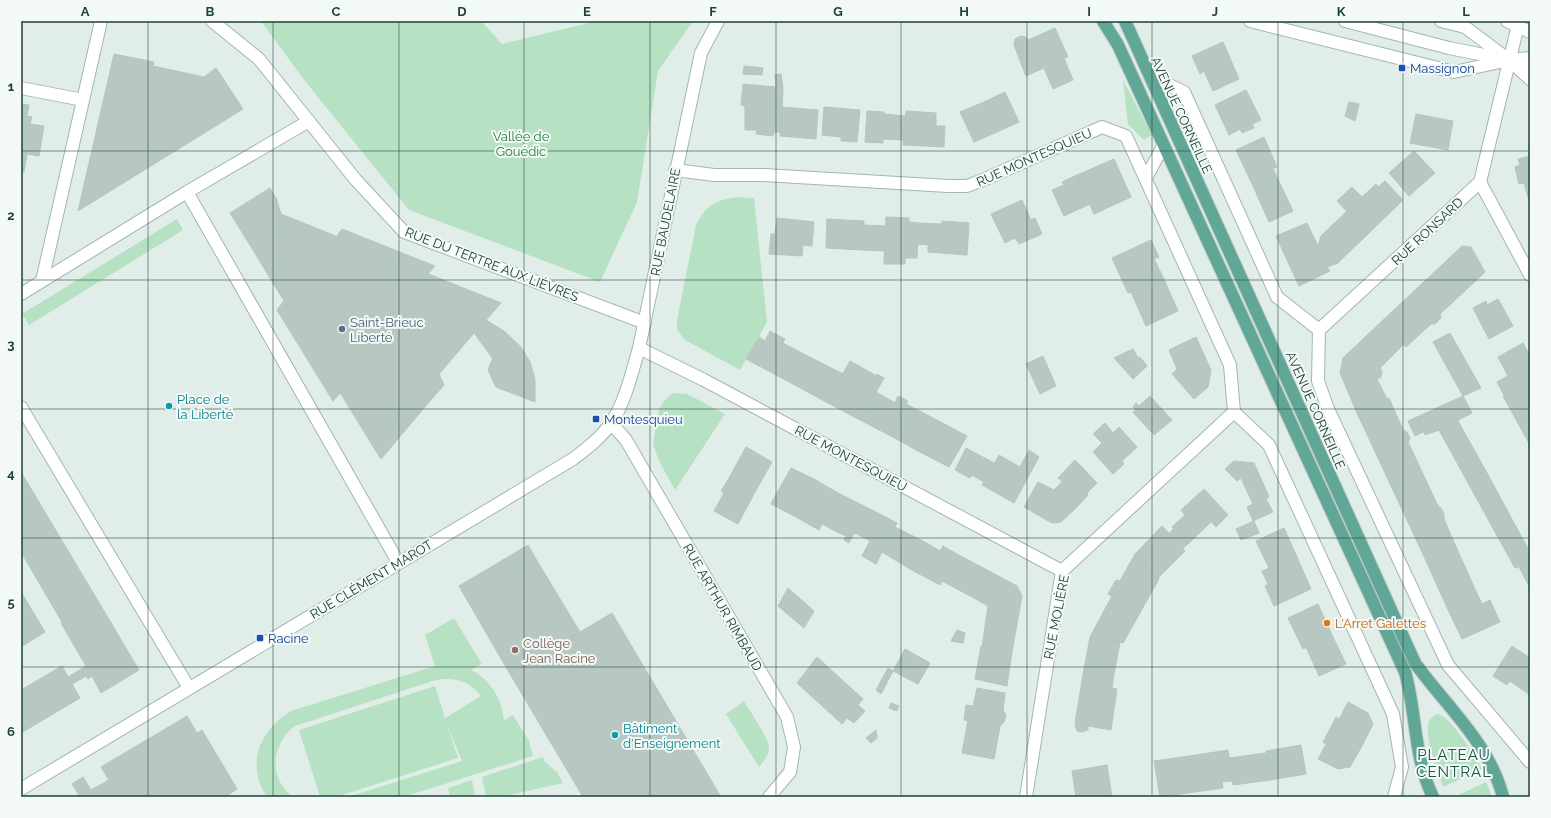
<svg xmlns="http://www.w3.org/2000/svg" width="1551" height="818" font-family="Raleway,sans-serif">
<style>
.green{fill:#b7e1c3}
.building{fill:#b6c8c1;stroke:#b2c7bf}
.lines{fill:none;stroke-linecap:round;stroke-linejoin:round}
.service-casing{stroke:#a3b6b0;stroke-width:14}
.minor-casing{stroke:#a3b6b0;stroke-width:14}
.tertiary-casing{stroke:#a3b6b0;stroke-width:14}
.primary-casing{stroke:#c0cac7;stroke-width:14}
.service{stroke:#fff;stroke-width:12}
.minor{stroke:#fff;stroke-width:12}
.tertiary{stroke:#fff;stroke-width:12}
.primary{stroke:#60a797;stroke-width:12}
.grid{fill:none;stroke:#1f4038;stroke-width:1;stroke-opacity:0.55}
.transit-dot{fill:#1a4fb4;stroke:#f2f9f6;stroke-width:1.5}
.service-dot{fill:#5c6f8a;stroke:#f2f9f6;stroke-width:1.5}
.culture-dot{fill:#0f9aa8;stroke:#f2f9f6;stroke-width:1.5}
.food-dot{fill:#e8710a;stroke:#f2f9f6;stroke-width:1.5}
.education-dot{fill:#8d6e63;stroke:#f2f9f6;stroke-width:1.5}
.labels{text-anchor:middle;stroke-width:4;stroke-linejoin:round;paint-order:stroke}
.transit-label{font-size:13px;fill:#164399;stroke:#f2f9f6;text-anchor:start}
.street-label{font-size:13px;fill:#1f4038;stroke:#f2f9f6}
.park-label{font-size:13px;fill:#257b48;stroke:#f2f9f6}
.service-label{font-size:13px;fill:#4e5e75;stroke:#f2f9f6;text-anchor:start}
.culture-label{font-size:13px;fill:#0d838f;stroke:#f2f9f6;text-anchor:start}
.food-label{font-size:13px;fill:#c56008;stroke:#f2f9f6;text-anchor:start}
.education-label{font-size:13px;fill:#785e54;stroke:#f2f9f6;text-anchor:start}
.quarter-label{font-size:15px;letter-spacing:1px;fill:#195447;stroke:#f2f9f6}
.neatline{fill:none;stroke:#1f4038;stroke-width:1.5}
.grid-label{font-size:13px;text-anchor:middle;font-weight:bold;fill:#1f4038}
</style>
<rect width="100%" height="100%" fill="#e1ede8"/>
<!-- green -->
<g class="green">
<polygon points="261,21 481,21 502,44 597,21 693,21 658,71 637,202 600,282 409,210 305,81"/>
<polygon points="1123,80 1152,135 1144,140 1128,124"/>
<path d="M739,197L754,198L767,322L740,370L685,340L677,330V320L696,225C706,205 717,199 739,197Z"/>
<polygon points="177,219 183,230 29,325 22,314"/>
<polygon points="673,393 687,394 725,414 675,490 659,461 653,444 658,413 663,402"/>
<path d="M454,618L482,664L471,670C490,679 502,699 504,720L513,715L529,741L533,756L403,797H348L462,761L447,725L458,758L336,797H320L299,730L435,686L445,718L481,696C470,681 454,677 436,680L295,726C271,744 268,778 293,797H267C245,764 260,730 291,711L435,666L425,635Z"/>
<path d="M744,701C749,710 769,738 769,748C769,755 763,762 759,767L726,714Z"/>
<path d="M1436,714C1450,713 1475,758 1482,769L1443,787C1437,769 1424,738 1429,720Z"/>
<polygon points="543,757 545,762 558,773 563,783 501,797 486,797 482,777"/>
<polygon points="472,780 475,797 450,797 448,788"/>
<polygon points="1486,782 1492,797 1454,797"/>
</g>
<!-- building -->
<g class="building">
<polygon points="1055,28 1068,57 1064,58 1073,80 1053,89 1044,68 1026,76 1014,45 1015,39 1020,36 1026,37 1028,40"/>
<polygon points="1223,42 1239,79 1213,91 1204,71 1200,74 1192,56"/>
<polygon points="114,54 154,62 153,66 204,77 216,68 243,109 78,211"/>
<polygon points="744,66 763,68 762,75 743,74"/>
<polygon points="781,74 783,88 781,132 774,132 773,136 756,134 757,130 745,130 745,106 741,105 743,84 776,87 775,75"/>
<polygon points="1246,90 1261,120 1252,124 1254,128 1242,133 1240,129 1229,135 1215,105"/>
<polygon points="1005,92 1019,122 997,132 984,102"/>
<polygon points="984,102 997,132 974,142 960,112"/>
<polygon points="1349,102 1359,104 1355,121 1345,116"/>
<polygon points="21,104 29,105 27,116 32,117 30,124 44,126 39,156 27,154 24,172 21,172"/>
<polygon points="782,107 818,110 816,139 780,136"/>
<polygon points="824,107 860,110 857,142 841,141 841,137 822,135"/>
<polygon points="867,111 884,112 884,114 905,116 904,140 883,139 883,143 865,142"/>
<polygon points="906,111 936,113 936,126 945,126 944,147 903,145"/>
<polygon points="1416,114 1453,121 1448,150 1410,143"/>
<polygon points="1264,137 1277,167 1273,168 1276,175 1253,186 1236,150"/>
<polygon points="1414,151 1435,173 1409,196 1389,173"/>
<polygon points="1530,156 1530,197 1528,198 1524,183 1519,184 1515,167 1520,165 1518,159"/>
<polygon points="1114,159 1131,197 1094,214 1077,175"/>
<polygon points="1077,175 1090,204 1064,216 1052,190 1064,185 1062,182"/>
<polygon points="1276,175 1293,211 1269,222 1253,186"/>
<polygon points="1385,181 1403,200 1368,234 1337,201 1352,187 1362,197 1376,184 1378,187"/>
<polygon points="270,188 276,198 281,214 276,224 289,232 297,242 300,239 305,243 316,228 392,259 401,277 411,267 501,303 486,320 504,331 493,359 474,333 439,374 444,385 430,401 418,396 374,448 273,283 284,269 279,262 283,259 274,256 265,242 253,250 230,213"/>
<polygon points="1022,200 1031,220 1035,218 1042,234 1019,244 1015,238 1005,243 991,214"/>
<polygon points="1347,211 1368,234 1342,259 1321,236"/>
<polygon points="281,214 316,228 305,243 300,239 297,242 289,232 276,224"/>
<polygon points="886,217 909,218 909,222 919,223 917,258 905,258 905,264 884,264"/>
<polygon points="777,218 814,222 812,246 803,245 802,256 769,254 771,234 775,234"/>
<polygon points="827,219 864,221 863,250 826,248"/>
<polygon points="942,221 969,223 967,255 928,252 928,245 917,244 919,223 942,224"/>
<polygon points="1307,223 1318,246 1321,236 1342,259 1338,263 1327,267 1330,271 1299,286 1276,236"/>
<polygon points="864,225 886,226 884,251 863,250"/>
<polygon points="342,229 435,266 428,274 411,267 401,277 392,259 337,236"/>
<polygon points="1151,240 1159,257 1154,259 1163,277 1128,293 1112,258"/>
<polygon points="265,242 274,256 283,259 279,262 284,269 273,283 253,250"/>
<polygon points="1462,246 1471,247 1485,272 1467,289 1443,264"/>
<polygon points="1443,264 1467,289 1440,314 1441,318 1435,324 1431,324 1406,347 1382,321"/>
<polygon points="1163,277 1178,311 1146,326 1131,292"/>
<polygon points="1498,299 1513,326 1489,339 1473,308 1486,301 1487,305"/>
<polygon points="284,301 340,393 333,401 277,310"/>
<polygon points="1382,321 1404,344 1380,368 1382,371 1381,377 1377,379 1387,399 1357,413 1340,373 1343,358"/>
<polygon points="504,331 521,347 530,362 535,379 535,402 496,387 488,370"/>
<polygon points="770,331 785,339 783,343 796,350 780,377 746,359 759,337 765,341"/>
<polygon points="1450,333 1481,388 1463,396 1433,342"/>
<polygon points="1196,337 1211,370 1208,387 1194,399 1172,374 1177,369 1169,350"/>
<polygon points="1523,343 1530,356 1530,382 1504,395 1497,382 1508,376 1498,357"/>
<polygon points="1133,349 1138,358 1140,357 1147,366 1133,379 1114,358"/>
<polygon points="796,350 843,374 828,403 780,377"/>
<polygon points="1043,356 1056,386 1040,394 1026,364"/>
<polygon points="850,361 877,376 877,374 884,378 875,394 842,375"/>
<polygon points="842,375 875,394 860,420 828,403"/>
<polygon points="1530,382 1530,445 1503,396"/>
<polygon points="876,392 904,408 889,435 860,420"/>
<polygon points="418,396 430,401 381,459 374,448"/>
<polygon points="898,396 908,401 904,408 895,403"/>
<polygon points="1150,396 1172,420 1154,435 1133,412 1136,410 1133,407 1136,403 1139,406"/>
<polygon points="1463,396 1472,413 1439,430 1425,435 1417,417"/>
<polygon points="1389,398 1403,430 1407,432 1410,438 1408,442 1423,474 1392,488 1357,413"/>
<polygon points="906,404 935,419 918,451 889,435"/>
<polygon points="1417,417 1423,432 1415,436 1408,421"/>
<polygon points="935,419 967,436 949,467 918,451"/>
<polygon points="1458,421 1486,471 1467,481 1439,430"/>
<polygon points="1105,423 1113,433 1119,427 1137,447 1122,461 1124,464 1113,474 1093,452 1102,443 1093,434"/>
<polygon points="746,447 772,462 755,492 729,478"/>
<polygon points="966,448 994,463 984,482 972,475 970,478 955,470"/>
<polygon points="1029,450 1039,457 1014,503 982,485 999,455 1020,467"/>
<polygon points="1075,460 1079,464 1062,481 1058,478"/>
<polygon points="1234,461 1254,463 1269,497 1266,499 1273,512 1253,521 1247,507 1253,504 1241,478 1237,481 1225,469"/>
<polygon points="1079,464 1097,483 1087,493 1088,495 1075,509 1056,488"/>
<polygon points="791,468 814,479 797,512 773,500"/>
<polygon points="1486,471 1514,523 1495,532 1467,481"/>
<polygon points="21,472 98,601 62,622 21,552"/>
<polygon points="1423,474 1438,506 1441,508 1444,514 1444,519 1457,549 1427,563 1392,488"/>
<polygon points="729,478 755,492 738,524 714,511 724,493 721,491"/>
<polygon points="814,479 838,493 822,524 797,512"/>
<polygon points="1038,482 1054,490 1056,488 1075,509 1061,522 1052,523 1024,507"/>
<polygon points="1204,489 1228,515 1216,527 1192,500"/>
<polygon points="838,493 868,508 849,543 844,540 850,529 825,517"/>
<polygon points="773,500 797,512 794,516 771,504"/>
<polygon points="1192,500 1212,521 1188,544 1183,538 1178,543 1169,534 1174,528 1172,527 1185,515 1181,510"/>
<polygon points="868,508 897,523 884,548 855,533"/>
<polygon points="797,512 822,524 819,530 794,516"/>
<polygon points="825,517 843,526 839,533 822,524"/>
<polygon points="1254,521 1259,533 1241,540 1236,529"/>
<polygon points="1514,523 1530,552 1530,562 1515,568 1495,532"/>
<polygon points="843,526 850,529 846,536 839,533"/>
<polygon points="1162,526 1185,551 1158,578 1135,554"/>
<polygon points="895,527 925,542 910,569 882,552"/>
<polygon points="1284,528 1297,557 1269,568 1256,541"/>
<polygon points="1183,538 1188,544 1183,548 1178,543"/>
<polygon points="870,541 884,548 876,564 862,556"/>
<polygon points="925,542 940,551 943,546 957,554 940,585 910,569"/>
<polygon points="528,545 536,559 467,600 459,586"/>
<polygon points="1457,549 1474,587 1444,601 1427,563"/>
<polygon points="957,554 989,571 974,598 942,581"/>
<polygon points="1135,554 1159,579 1141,611 1108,594 1116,580 1120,581"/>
<polygon points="1297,557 1311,589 1274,606 1265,586 1268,584 1262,571"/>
<polygon points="536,559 580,632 510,674 467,600"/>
<polygon points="1530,562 1530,588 1519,567"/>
<polygon points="989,571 1017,586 1022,596 1012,652 982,647 988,606 974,598"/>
<polygon points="1474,587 1482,604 1490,600 1500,622 1462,639 1444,601"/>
<polygon points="788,588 814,611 804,628 778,606"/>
<polygon points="21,592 45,632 21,647"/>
<polygon points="1112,596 1141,611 1123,643 1090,637"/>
<polygon points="98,601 139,670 101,693 92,676 88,679 86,676 72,684 80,698 21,733 21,690 62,666 68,677 86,666 61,623"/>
<polygon points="1318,604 1332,635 1303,649 1288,618"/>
<polygon points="612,613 721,797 583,797 510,674"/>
<polygon points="957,630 965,633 963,643 951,641"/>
<polygon points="1332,635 1346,664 1319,676 1306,647"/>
<polygon points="1090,637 1120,642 1114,674 1084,669"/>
<polygon points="981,646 1012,652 1007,686 975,679"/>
<polygon points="1512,646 1530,658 1530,673 1520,688 1510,681 1507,685 1493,676"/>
<polygon points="905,649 930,663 918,684 893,671"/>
<polygon points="817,657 863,699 842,724 797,683"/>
<polygon points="888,668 893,671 881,694 876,690"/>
<polygon points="1084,669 1114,674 1112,688 1117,689 1111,730 1088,726 1088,730 1082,732 1077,731 1076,728 1075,723"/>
<polygon points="1530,673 1530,695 1520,688"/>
<polygon points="977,688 1005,693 1003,711 1006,715 1004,722 1000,726 964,720 966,705 973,706"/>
<polygon points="1348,702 1368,713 1373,724 1362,746 1333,731"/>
<polygon points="891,703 899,706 897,711 889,708"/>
<polygon points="858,705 865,711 854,723 847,718"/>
<polygon points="187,716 197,733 202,730 237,789 225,797 80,797 72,784 83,777 91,790 109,780 101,767"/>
<polygon points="1336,717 1339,719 1333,731 1330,729"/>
<polygon points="968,720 1000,726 994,759 962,753"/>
<polygon points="1330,729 1333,731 1326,744 1323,742"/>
<polygon points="876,730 877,738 871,743 866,738"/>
<polygon points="1333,731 1362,746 1350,767 1338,769 1318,759"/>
<polygon points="1301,745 1306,774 1270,780 1266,751"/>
<polygon points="1228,750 1233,781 1222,782 1223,788 1202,791 1196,755"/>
<polygon points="1266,753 1270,780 1233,785 1229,758"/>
<polygon points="1196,755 1202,791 1160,797 1154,761"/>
<polygon points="1107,765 1112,797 1076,797 1072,771"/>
</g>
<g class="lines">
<defs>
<g id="service">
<polyline points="1250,21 1454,72 1509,60"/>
<polyline points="1441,21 1465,27 1509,60 1530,65"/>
<polyline points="21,88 83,100"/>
<polyline points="187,192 398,562"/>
<polyline points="42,281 101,21"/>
</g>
<g id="minor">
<polyline points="212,21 259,59 355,179 404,232 645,323"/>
<polyline points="1150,76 1184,92 1277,297 1319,330 1318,381 1328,409 1448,665 1530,762"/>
<polyline points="675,170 714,175 764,175 948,186 967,186 983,180 1102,127 1126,136 1230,365 1234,412 1269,445 1393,714 1402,767 1394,797"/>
<polyline points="1146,178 1163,146"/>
<polyline points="1480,182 1530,275"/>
<polyline points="21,294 187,192 309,121"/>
<polyline points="1319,330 1480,182 1519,21"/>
<polyline points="639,348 704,380 1062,571"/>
<polyline points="21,407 189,688"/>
<polyline points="611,423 626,440 787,717 794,747 790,772 769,797"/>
<path d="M21,789L573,459C586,449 601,438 611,423C625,403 632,372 639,348L701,53L718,21"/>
<polyline points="1026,797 1062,571 1234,412"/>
</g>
<g id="tertiary">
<polyline points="1345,21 1449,48 1509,60 1530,58"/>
<polyline points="1507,21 1530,32"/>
<polyline points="1509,60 1530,79"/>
</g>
<g id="primary">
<path d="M1103,21L1118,45L1405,672C1417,714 1413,756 1433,797"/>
<path d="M1125,21L1415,663C1446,706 1490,744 1503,797"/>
</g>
</defs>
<!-- service casing -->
<use href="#service" class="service-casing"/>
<!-- minor casing -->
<use href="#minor" class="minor-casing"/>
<!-- tertiary casing -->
<use href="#tertiary" class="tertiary-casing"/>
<!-- primary casing -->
<use href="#primary" class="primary-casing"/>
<!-- service -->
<use href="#service" class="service"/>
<!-- minor -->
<use href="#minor" class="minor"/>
<!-- tertiary -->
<use href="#tertiary" class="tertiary"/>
<!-- primary -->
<use href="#primary" class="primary"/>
</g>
<!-- grid -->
<path class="grid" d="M148,21V797M273,21V797M399,21V797M524,21V797M650,21V797M776,21V797M901,21V797M1027,21V797M1152,21V797M1278,21V797M1403,21V797M21,151H1530M21,280H1530M21,409H1530M21,538H1530M21,667H1530"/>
<!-- markers -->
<g class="transit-dot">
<rect x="1398" y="64" width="8" height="8" rx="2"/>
<rect x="592" y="415" width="8" height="8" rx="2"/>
<rect x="256" y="634" width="8" height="8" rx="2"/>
</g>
<circle class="service-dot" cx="342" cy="329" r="4"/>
<g class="culture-dot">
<circle cx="169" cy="406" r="4"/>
<circle cx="615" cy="735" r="4"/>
</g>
<circle class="food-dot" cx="1327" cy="623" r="4"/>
<circle class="education-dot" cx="515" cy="650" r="4"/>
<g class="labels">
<!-- transit labels -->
<g class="transit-label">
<text x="1410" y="73">Massignon</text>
<text x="604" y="424">Montesquieu</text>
<text x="268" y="643">Racine</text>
</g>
<!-- street labels -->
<g class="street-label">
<text transform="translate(1182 115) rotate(65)" y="5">AVENUE CORNEILLE</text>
<text transform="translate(1034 157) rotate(-24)" y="5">RUE MONTESQUIEU</text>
<text transform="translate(665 222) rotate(-79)" y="5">RUE BAUDELAIRE</text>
<text transform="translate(1427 231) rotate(-43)" y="5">RUE RONSARD</text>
<text transform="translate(492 264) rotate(21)" y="5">RUE DU TERTRE AUX LIÈVRES</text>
<text transform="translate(1316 410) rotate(66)" y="5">AVENUE CORNEILLE</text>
<text transform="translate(851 458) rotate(28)" y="5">RUE MONTESQUIEU</text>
<text transform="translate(371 579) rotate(-31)" y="5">RUE CLÉMENT MAROT</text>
<text transform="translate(723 607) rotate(60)" y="5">RUE ARTHUR RIMBAUD</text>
<text transform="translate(1056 617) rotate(-79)" y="5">RUE MOLIÈRE</text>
</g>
<!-- park labels -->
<g class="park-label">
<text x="521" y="141">Vallée de<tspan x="521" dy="15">Gouédic</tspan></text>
</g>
<!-- service labels -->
<g class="service-label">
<text x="350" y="327">Saint-Brieuc<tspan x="350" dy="15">Liberté</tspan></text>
</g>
<!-- culture labels -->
<g class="culture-label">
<text x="177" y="404">Place de<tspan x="177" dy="15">la Liberté</tspan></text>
<text x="623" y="733">Bâtiment<tspan x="623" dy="15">d'Enseignement</tspan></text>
</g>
<!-- food labels -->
<g class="food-label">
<text x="1335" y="628">L'Arret Galettes</text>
</g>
<!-- education labels -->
<g class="education-label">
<text x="523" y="648">Collège<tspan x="523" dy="15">Jean Racine</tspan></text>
</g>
<!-- quarter labels -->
<g class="quarter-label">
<text x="1454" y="760">PLATEAU<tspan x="1454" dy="17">CENTRAL</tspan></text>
</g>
</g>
<!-- border -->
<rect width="1551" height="818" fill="none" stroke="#f2f9f6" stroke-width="44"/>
<rect x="22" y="22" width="1507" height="774" class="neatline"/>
<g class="grid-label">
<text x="85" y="16">A</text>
<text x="210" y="16">B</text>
<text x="336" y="16">C</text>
<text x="462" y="16">D</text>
<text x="587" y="16">E</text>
<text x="713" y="16">F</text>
<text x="838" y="16">G</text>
<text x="964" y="16">H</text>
<text x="1089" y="16">I</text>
<text x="1215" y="16">J</text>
<text x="1341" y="16">K</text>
<text x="1466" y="16">L</text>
<text x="11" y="91">1</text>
<text x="11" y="220">2</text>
<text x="11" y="349">3</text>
<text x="11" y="478">4</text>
<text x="11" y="607">5</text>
<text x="11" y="736">6</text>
</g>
</svg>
